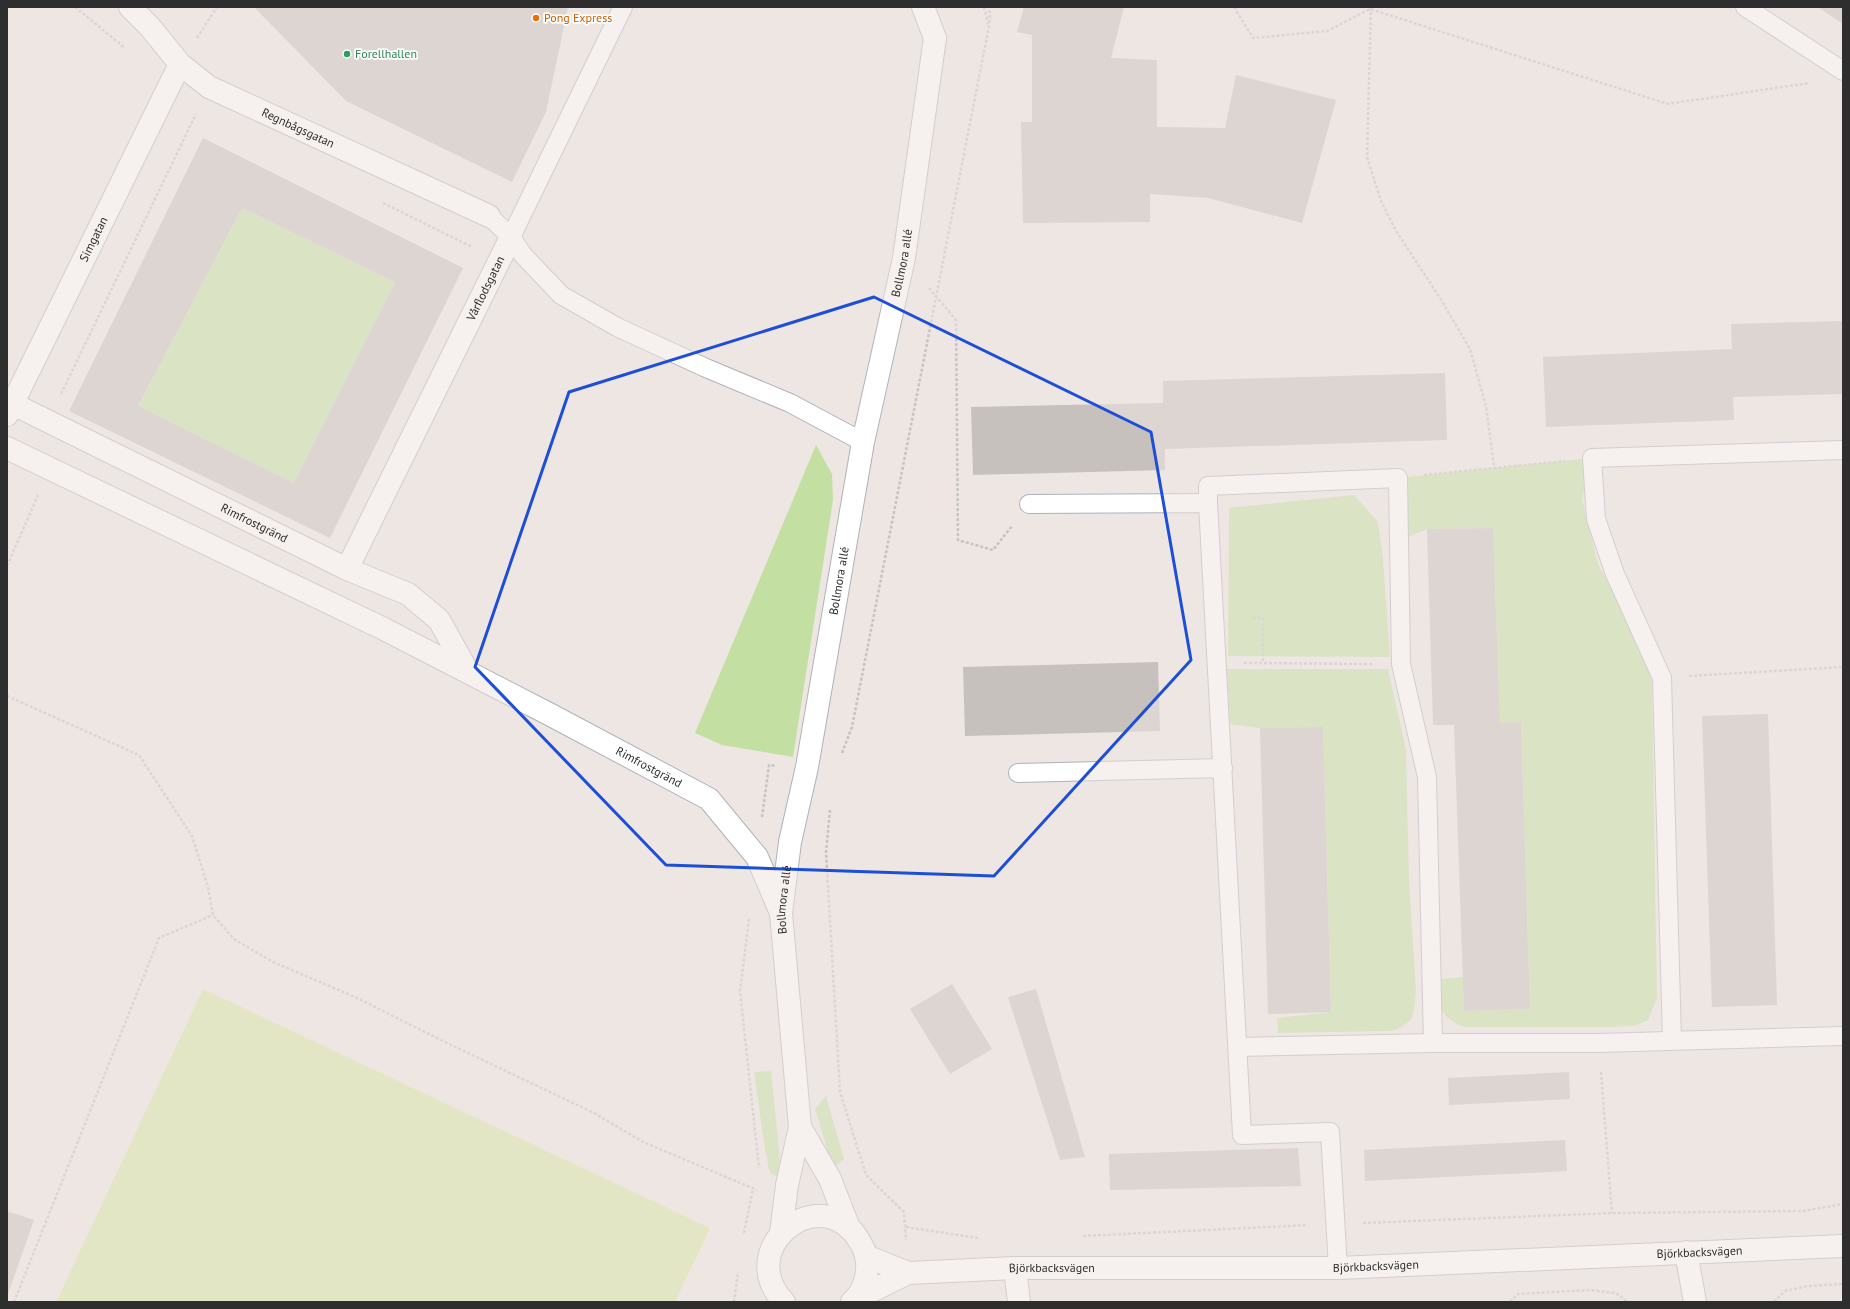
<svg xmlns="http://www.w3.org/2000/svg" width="1850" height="1309" font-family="'PT Sans',sans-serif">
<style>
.green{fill:#c3e0a2}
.pitch{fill:#d6e79f}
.building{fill:#c7c1bd;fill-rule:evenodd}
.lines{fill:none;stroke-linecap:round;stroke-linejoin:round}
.lane-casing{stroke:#aeb2b9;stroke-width:20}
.street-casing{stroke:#aeb2b9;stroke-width:24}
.secondary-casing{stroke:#aeb2b9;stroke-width:24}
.path{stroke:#c4c4c4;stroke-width:2.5;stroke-dasharray:3 2;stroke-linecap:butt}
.lane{stroke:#fff;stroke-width:18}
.street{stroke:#fff;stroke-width:22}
.secondary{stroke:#fff;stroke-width:22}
.marked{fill:none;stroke:#1d4ed8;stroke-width:3;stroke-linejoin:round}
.food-dot{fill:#e8710a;stroke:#fff;stroke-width:1.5}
.leisure-dot{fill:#2e9e5b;stroke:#fff;stroke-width:1.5}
.labels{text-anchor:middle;stroke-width:3.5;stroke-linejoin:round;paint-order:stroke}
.food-label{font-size:12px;fill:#c56008;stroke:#fff;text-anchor:start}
.leisure-label{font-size:12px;fill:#27864d;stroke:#fff;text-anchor:start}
.street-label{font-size:12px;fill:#2e2e2e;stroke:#fff}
</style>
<rect width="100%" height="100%" fill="#eee6e2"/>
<!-- green -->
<g class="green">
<polygon points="242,208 395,282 294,483 138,406"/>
<polygon points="816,445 832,474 833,500 793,757 722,745 695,733"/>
<path d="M1583,459L1584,491L1582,499L1598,564L1639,640L1649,667L1652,684L1657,998L1648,1020L1637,1025L1615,1027H1464C1436,1015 1440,1005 1440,979L1463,977L1464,1011L1530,1009L1521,723H1500L1493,528L1427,529L1405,538L1398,478Z"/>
<polygon points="1354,495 1378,522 1383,559 1390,657 1228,656 1229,508"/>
<polygon points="1227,669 1388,669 1406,750 1409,881 1416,991 1414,1010 1411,1020 1401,1027 1393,1031 1383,1031 1278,1033 1277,1018 1331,1012 1323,727 1260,728 1230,724"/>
<path d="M771,1071L780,1160L779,1177L771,1174C767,1167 768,1159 765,1150L754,1072Z"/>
<polygon points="826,1096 844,1159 833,1168 815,1109"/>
</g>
<!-- pitch -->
<polygon class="pitch" points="203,989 710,1228 675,1302 60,1302 57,1300"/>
<!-- building -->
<g class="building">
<polygon points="254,7 568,7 546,112 512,182 346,101"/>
<polygon points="1024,7 1124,7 1111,58 1157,60 1157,127 1225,128 1236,75 1336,100 1302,223 1208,198 1150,194 1150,222 1023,223 1021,122 1032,122 1032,35 1017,32"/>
<polygon points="1818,7 1843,7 1843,24"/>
<path d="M203,138L463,268L330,538L69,411ZM242,208L395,282L294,483L138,406Z"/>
<polygon points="1843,321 1843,394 1733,397 1734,420 1546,427 1543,357 1732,349 1731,324"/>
<polygon points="1445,373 1447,440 1165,449 1165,470 973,475 971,407 1163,403 1163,381"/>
<polygon points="1493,528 1500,723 1521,722 1530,1009 1464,1011 1454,725 1433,725 1427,529"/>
<polygon points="1158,662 1160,731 965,736 963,667"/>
<polygon points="1768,714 1777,1005 1712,1007 1702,716"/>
<polygon points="1323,727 1331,1012 1268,1014 1260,728"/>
<polygon points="952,984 992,1049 950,1074 910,1009"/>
<polygon points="1036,989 1085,1157 1060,1160 1008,997"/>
<polygon points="1569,1072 1570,1099 1449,1105 1448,1078"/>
<polygon points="1565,1140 1567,1171 1365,1181 1364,1150"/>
<polygon points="1298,1148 1301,1186 1110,1190 1109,1154"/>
<polygon points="7,1211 34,1220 7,1297"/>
</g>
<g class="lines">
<defs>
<g id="lane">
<polyline points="1745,7 1843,71"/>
<polyline points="489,216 511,237 523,255 561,295 617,327 706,368 790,403 863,442"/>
<polyline points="511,237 623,7"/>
<polyline points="1208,503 1208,486 1398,478 1401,664 1427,777 1433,1043"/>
<polyline points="1029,504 1208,503 1242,1135 1330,1132 1338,1268"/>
<polyline points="1018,773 1223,768"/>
<polyline points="1672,1040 1662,678 1615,574 1596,519 1592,458 1843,450"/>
<polyline points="1238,1047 1433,1043 1599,1043 1843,1036"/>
</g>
<g id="street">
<path id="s1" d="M130,7L150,27L180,64L209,87L489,216"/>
<polyline points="923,7 935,38"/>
<path id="s2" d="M13,404L347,569L408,594L439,620L468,672"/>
<path id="s3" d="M7,415L180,64"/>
<path id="s4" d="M7,448L384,629L549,714L709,799L757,857L781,913"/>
<path id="s5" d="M347,569L511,237"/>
<polyline points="1686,1252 1695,1302"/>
<polyline points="866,1256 908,1273"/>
<polyline points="1015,1268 1019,1302"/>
<path id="s6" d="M855,1299L908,1273L1015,1268H1338L1843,1246"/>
</g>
<g id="secondary">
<polyline points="800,1127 830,1179 849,1228"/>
<path id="s7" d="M781,1233L787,1185L800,1127L781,913L790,842L807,767L863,442L904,258L935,38"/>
<path d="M784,1302C735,1251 813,1184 854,1233C860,1241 866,1250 867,1261C868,1275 864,1292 852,1302"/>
</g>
</defs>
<!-- lane casing -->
<use href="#lane" class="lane-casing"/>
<!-- street casing -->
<use href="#street" class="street-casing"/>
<!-- secondary casing -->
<use href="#secondary" class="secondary-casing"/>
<!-- path -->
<g class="path">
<polyline points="75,7 125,48"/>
<polyline points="984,7 988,24"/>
<polyline points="1234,7 1253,38 1327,31 1370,9 1668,104 1809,83"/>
<polyline points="1371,7 1367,157 1381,201 1395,229 1440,298 1470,349 1486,406 1494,466"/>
<polyline points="197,38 217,7"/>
<polyline points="383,203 472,247"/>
<polyline points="929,288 956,320 958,540 993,550 1012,526"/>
<polyline points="61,394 196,114"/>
<polyline points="1424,475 1565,461"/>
<polyline points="7,566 38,495"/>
<polyline points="1253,618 1263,618 1263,663"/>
<polyline points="1244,663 1373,664"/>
<polyline points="1689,676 1843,667"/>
<polyline points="7,696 139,755 192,836 208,887 213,915 234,939 273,962 355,997 447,1043 594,1113 643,1142 757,1190"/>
<polyline points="842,753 852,727 989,26 990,15 989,7"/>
<polyline points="830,810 826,852 840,1092 866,1175 904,1212 906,1240"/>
<polyline points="762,817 769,765 776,766"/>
<polyline points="749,919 740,991 759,1168"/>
<polyline points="1601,1072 1612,1213"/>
<polyline points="1363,1223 1612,1213 1803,1211 1843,1204"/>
<polyline points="906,1227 978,1238"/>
<polyline points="744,1233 753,1189"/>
<polyline points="1083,1236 1308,1225"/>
<polyline points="14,1302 159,938 213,915"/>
<polyline points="734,1302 738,1272"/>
<polyline points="1510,1302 1518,1294 1589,1290 1616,1293 1628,1302"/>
<polyline points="1774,1302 1785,1291 1808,1286 1843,1284"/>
</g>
<!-- lane -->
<use href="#lane" class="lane"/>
<!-- street -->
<use href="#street" class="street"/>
<!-- secondary -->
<use href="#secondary" class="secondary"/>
</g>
<!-- marked area -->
<path d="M0 0H1850V1309H0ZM874,297L1151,432L1191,660L994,876L666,865L475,667L569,392Z" fill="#eee6e2" fill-opacity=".55" fill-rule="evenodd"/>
<path class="marked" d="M874,297L1151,432L1191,660L994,876L666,865L475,667L569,392Z"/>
<!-- markers -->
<circle class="food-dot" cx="536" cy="18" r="4"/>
<circle class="leisure-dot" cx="347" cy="54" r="4"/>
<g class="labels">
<!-- food labels -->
<g class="food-label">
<text x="544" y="22">Pong Express</text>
</g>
<!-- leisure labels -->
<g class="leisure-label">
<text x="355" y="58">Forellhallen</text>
</g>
<!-- street labels -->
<g class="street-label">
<text dy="4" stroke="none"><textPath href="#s1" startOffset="211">Regnbågsgatan</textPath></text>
<text dy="4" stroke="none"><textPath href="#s3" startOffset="196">Simgatan</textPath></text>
<text dy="4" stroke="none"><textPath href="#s7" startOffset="984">Bollmora allé</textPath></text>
<text dy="4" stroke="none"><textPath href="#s5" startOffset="313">Vårflodsgatan</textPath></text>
<text dy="4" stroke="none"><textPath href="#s2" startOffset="269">Rimfrostgränd</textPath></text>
<text dy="4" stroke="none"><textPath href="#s7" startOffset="660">Bollmora allé</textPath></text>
<text dy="4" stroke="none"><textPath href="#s4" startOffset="717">Rimfrostgränd</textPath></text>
<text dy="4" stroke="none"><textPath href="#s7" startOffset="336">Bollmora allé</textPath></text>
<text dy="4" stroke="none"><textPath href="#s6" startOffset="851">Björkbacksvägen</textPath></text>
<text dy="4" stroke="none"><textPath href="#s6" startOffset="527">Björkbacksvägen</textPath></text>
<text dy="4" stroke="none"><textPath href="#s6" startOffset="203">Björkbacksvägen</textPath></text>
</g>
</g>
<!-- border -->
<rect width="1850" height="1309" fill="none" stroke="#2e2e2e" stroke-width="16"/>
</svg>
